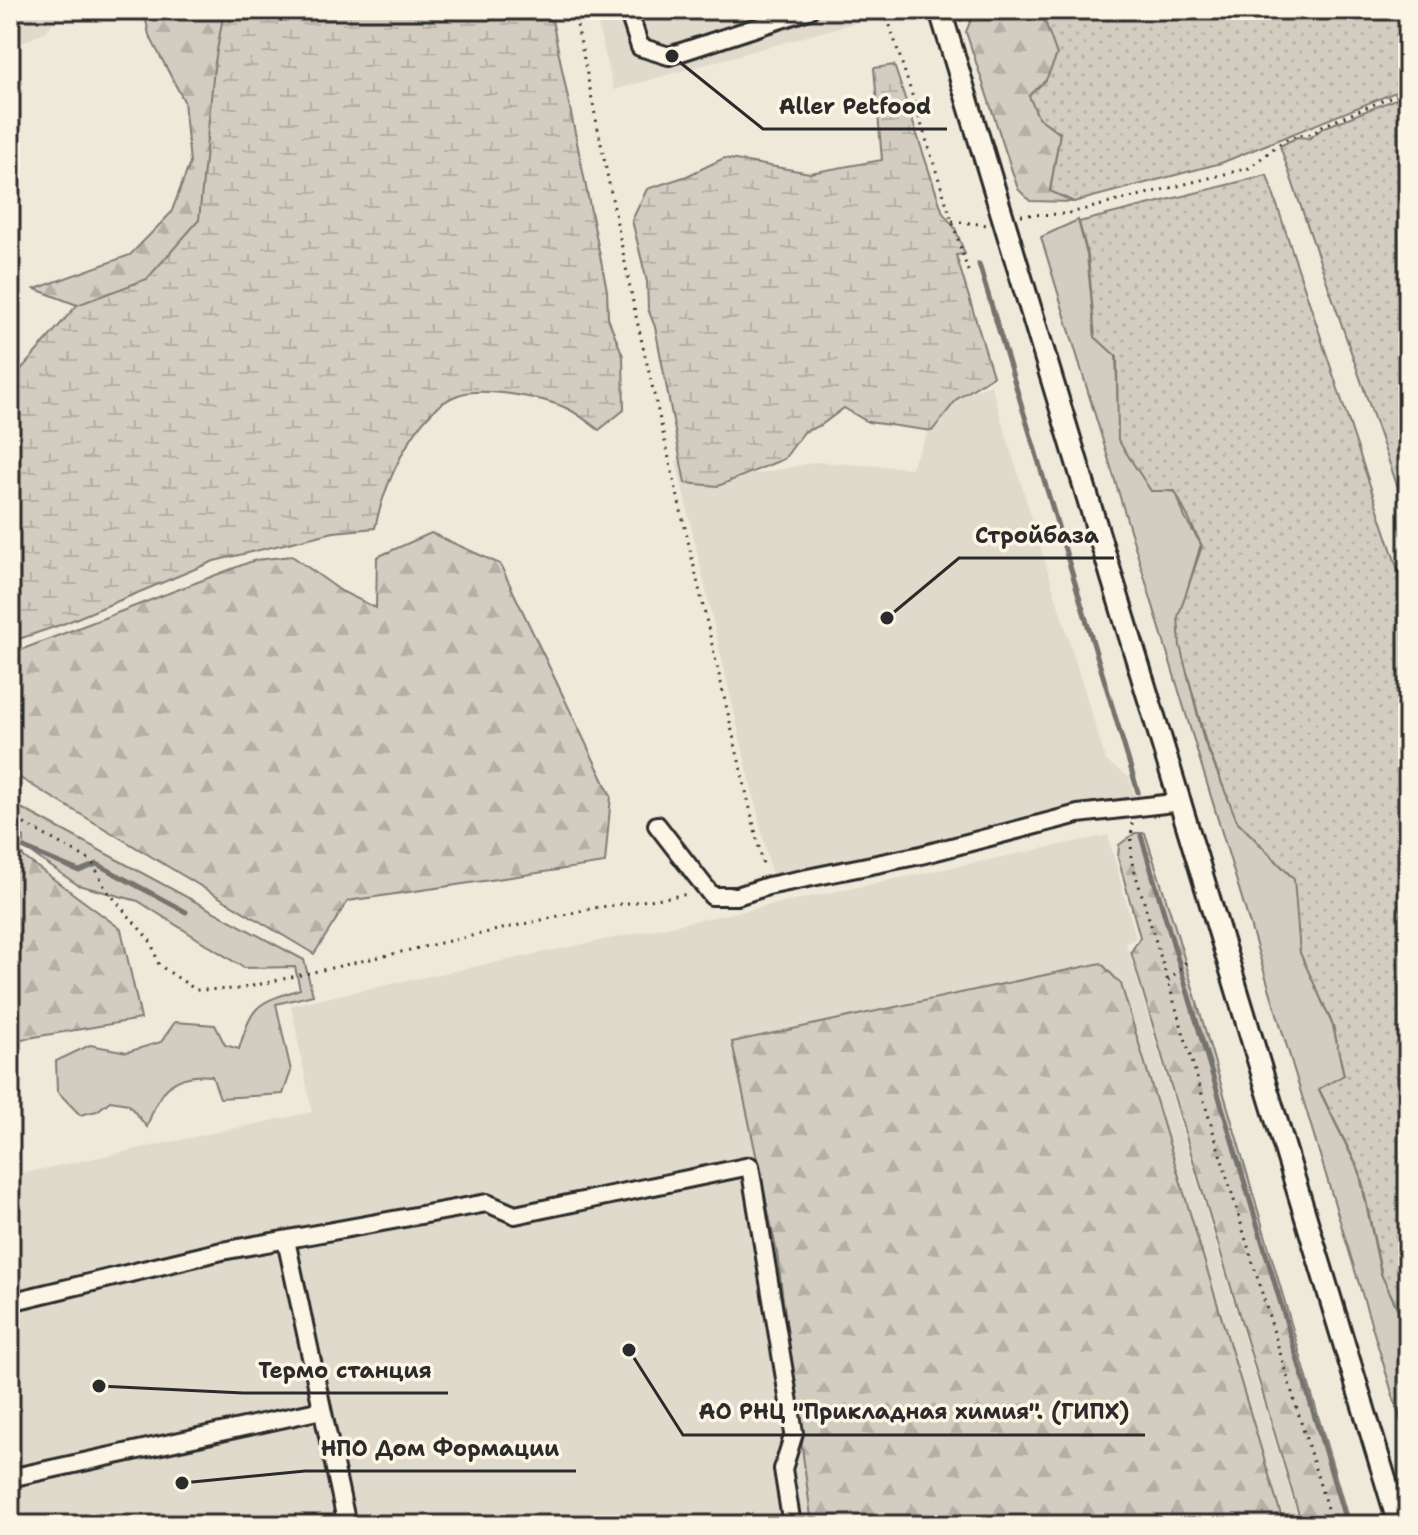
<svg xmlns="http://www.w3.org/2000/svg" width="1418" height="1535" font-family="'Shantell Sans',sans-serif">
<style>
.built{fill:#e0dacc}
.green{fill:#d2cdc0;stroke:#7e7c76;stroke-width:2}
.forest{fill:url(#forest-firs);stroke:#7e7c76;stroke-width:2}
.wetland{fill:url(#wetland-marsh);stroke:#7e7c76;stroke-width:2}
.garden{fill:url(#garden-dots);stroke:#7e7c76;stroke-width:2}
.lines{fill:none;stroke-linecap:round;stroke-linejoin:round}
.stream{stroke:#75736d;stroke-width:5}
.minor-casing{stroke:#2b2b2b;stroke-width:22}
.major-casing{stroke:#2b2b2b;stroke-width:26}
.path{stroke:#2b2b2b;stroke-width:3;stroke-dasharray:2 6;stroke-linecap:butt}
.minor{stroke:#fcf5e5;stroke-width:16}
.major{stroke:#fcf5e5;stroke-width:20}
.leader{fill:none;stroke:#2b2b2b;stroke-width:3}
.callout-dot{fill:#2b2b2b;stroke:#fcf5e5;stroke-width:3}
.callout-label{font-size:22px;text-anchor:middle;font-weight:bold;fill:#2b2b2b;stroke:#fcf5e5;stroke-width:7;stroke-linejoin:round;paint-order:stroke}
</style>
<defs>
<pattern id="forest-firs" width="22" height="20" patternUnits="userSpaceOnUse" patternTransform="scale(2)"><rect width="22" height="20" fill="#d2cdc0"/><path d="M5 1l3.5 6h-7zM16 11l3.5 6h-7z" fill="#b4b0a5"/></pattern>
<pattern id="wetland-marsh" width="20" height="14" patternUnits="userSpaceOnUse" patternTransform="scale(2)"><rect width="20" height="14" fill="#d2cdc0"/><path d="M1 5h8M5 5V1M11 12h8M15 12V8" fill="none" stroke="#b4b0a5"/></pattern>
<pattern id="garden-dots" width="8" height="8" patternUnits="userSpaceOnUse" patternTransform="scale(2)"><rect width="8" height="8" fill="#d2cdc0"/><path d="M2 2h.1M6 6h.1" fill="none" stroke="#b4b0a5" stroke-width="1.8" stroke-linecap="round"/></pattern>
</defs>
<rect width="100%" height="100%" fill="#efe9da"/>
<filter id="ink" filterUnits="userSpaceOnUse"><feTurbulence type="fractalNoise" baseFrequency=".0125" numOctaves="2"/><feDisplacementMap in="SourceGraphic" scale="16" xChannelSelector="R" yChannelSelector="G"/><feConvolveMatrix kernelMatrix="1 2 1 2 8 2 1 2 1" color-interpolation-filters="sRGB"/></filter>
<g filter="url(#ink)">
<!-- built -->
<g class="built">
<polygon points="10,10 65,10 46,31 18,45 10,58"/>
<polygon points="594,10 858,10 861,21 614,90"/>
<polygon points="991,385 1106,761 1129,777 1137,802 772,876 676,461 747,453 756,474 817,462 910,468 946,400"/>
<polygon points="1108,835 1136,938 1126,943 1300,1525 10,1525 10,1176 312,1112 291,1005"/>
</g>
<!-- green -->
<g class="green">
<polygon points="1078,220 1087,255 1095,336 1116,356 1119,437 1150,489 1176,492 1185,518 1201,544 1180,615 1180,644 1204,741 1238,822 1295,880 1300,951 1333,1026 1344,1076 1319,1090 1359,1171 1381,1274 1408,1331 1408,1445 1041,237"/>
<path d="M10,802L304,960L313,995L276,1004L291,1071L283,1094L220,1098L212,1076C171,1072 158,1093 147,1127L128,1104L110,1101L97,1111L80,1115L57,1091L56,1061L90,1045L127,1052L161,1042L175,1022L215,1025L225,1045L239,1049C253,1003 256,1004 300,989L295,967L244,968L138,901L78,885L24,848V837L10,823Z"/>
</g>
<!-- forest -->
<g class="forest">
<polygon points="144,10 293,10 264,143 153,300 77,305 35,289 130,255 171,213 190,163 184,101 149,35"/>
<polygon points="961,10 1044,10 1057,55 1039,117 1060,134 1050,191 1074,202 1030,201 1018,189 966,32 972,17"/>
<polygon points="431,533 500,564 611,796 605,863 348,901 314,954 10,772 10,654 255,560 292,556 341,591 376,608 377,557"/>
<polygon points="1135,833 1145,833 1175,927 1350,1525 1302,1525 1131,952 1140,937 1118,858 1119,845"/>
<polygon points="10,842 25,858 121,929 141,1019 10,1041"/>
<polygon points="1101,963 1121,984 1284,1525 812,1525 777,1253 732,1042"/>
</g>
<!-- wetland -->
<g class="wetland">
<path d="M224,10H550L607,290L608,318L623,356L624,410L599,430C589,423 579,414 568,409C546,398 482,386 458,395C414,411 384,486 375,528L334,532L214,561L63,624L10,642V382L77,305L147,279L199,220L214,68Z"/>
<polygon points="894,65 943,213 955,228 965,254 956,255 993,376 957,399 932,431 868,422 844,408 821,425 804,432 784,459 718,486 685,483 655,327 648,309 647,282 632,220 647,189 687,176 724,158 810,173 882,160 874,68"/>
</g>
<!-- garden -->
<g class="garden">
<polygon points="1041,10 1408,10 1408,102 1403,89 1221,163 1074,202 1050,191 1060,133 1038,117 1029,96 1046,80 1057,55"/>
<polygon points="1398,98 1408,125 1408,517 1280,146 1297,137 1310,138 1323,128"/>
<polygon points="1267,175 1408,600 1408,1330 1382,1276 1360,1172 1319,1089 1344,1075 1333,1025 1300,953 1294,879 1237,821 1206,743 1180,646 1178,617 1202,546 1175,491 1151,491 1118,440 1117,357 1095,337 1088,256 1079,222"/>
</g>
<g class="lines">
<!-- stream -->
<g class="stream">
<polyline points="979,264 1138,792"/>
<polyline points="1141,836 1347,1525"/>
<polyline points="24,848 79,871 97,864 186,912"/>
</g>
<defs>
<g id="minor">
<polyline points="628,10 640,47 669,56 809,10"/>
<polyline points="657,825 712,896 737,896 768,886 921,855 1078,814 1182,802"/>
<polyline points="286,1240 347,1525"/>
<polyline points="10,1302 222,1251 487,1203 515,1215 750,1166 794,1433 783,1469 792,1525"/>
<polyline points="10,1478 322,1410"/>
</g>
<polyline id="major" points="940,10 1399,1525"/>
</defs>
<!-- minor casing -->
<use href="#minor" class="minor-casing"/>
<!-- major casing -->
<use href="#major" class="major-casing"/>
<!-- path -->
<g class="path">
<polyline points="574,10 635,312 764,869"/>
<polyline points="885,10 968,271"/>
<polyline points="960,20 987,10"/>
<polyline points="1402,95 1408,82"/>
<polyline points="1021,215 1066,214 1249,168 1283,141 1296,135 1313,134 1322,126 1396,95 1402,95 1408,111"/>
<polyline points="952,221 988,225"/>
<polyline points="10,816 92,861 105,888 151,942 159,965 196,990 239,989 594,908 690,894"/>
<polyline points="1132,823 1131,859 1332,1525"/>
<polyline points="1168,981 1186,962"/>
</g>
<!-- minor -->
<use href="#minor" class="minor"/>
<!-- major -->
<use href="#major" class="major"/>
</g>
</g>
<!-- callouts -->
<path class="leader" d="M672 56L763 129H947M887 618L959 558H1114M99 1386L243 1393H448M629 1350L683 1435H1145M182 1483L305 1471H576"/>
<g class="callout-dot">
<circle cx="672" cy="56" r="8"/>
<circle cx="887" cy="618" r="8"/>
<circle cx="99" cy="1386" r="8"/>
<circle cx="629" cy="1350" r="8"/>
<circle cx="182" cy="1483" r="8"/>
</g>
<g class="callout-label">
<text x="855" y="114">Aller Petfood</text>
<text x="1037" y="543">Стройбаза</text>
<text x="345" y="1378">Термо станция</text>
<text x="914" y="1419">АО РНЦ "Прикладная химия". (ГИПХ)</text>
<text x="440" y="1456">НПО Дом Формации</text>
</g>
<!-- margin -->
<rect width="1418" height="1535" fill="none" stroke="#fcf5e5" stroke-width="40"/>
<rect x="20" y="20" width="1378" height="1495" fill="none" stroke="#2b2b2b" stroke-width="3" filter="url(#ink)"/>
</svg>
